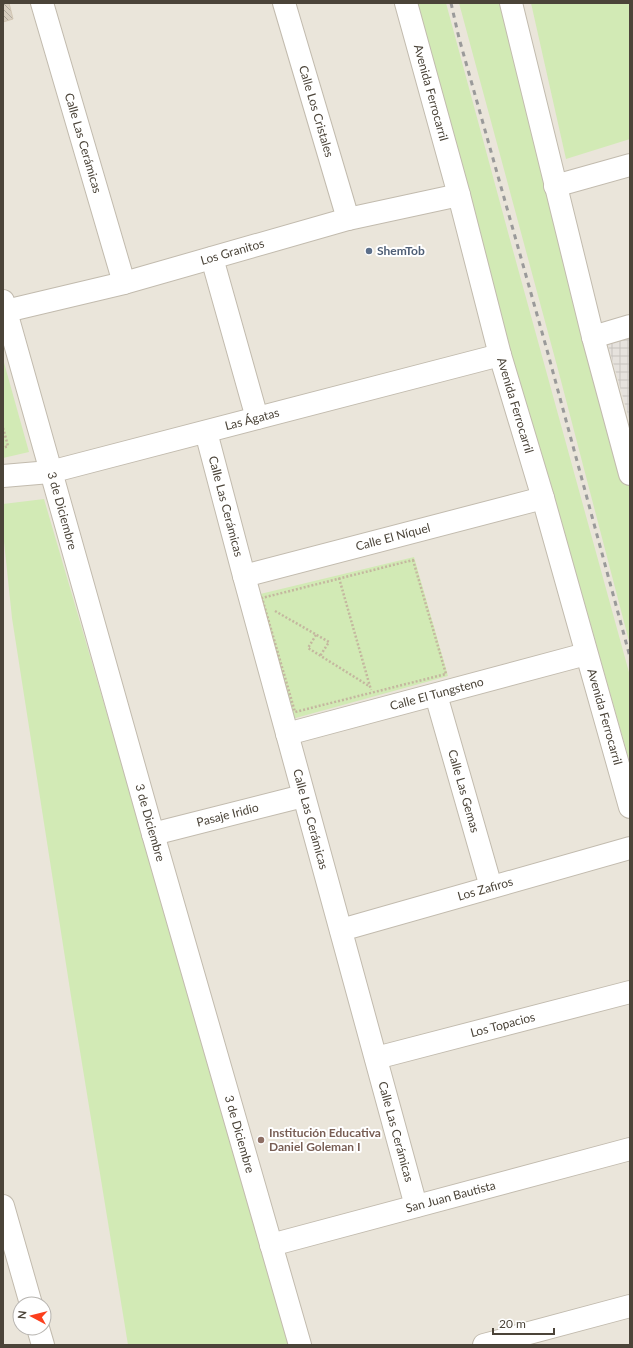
<svg xmlns="http://www.w3.org/2000/svg" width="633" height="1348" font-family="Lato,sans-serif">
<style>
.residential{fill:#eae5da;fill-rule:evenodd}
.industrial{fill:url(#industrial-grid)}
.green{fill:#d2eab5}
.building{fill:url(#building-back-hatch);stroke:#d3c7b4}
.lines{fill:none;stroke-linecap:round;stroke-linejoin:round}
.minor-casing{stroke:#c2bbae;stroke-width:24}
.path{stroke:#c4b79f;stroke-width:2.5;stroke-dasharray:2 2;stroke-linecap:butt}
.minor{stroke:#fff;stroke-width:22}
.rail{stroke:#9a9a9a;stroke-width:3;stroke-dasharray:5 5;stroke-linecap:butt}
.service-dot{fill:#5c6f8a;stroke:#fff;stroke-width:1.5}
.education-dot{fill:#8d6e63;stroke:#fff;stroke-width:1.5}
.labels{text-anchor:middle;stroke-width:4;stroke-linejoin:round;paint-order:stroke}
.street-label{font-size:12px;fill:#4b4439;stroke:#fff}
.service-label{font-size:12px;font-weight:bold;fill:#4e5e75;stroke:#fff;text-anchor:start}
.education-label{font-size:12px;font-weight:bold;fill:#785e54;stroke:#fff;text-anchor:start}
</style>
<defs>
<pattern id="industrial-grid" width="8" height="8" patternUnits="userSpaceOnUse"><rect width="8" height="8" fill="#e6e2dd"/><path d="M0 4h8M4 0v8" fill="none" stroke="#c7c3be"/></pattern>
<pattern id="building-back-hatch" width="6" height="6" patternUnits="userSpaceOnUse"><rect width="6" height="6" fill="#d8cfc1"/><path d="M-1 5l2 2M0 0l6 6M5-1l2 2" fill="none" stroke="#b1aa9e"/></pattern>
</defs>
<rect width="100%" height="100%" fill="#f6f3ec"/>
<!-- residential -->
<path class="residential" d="M3,3H630V1345H3ZM20,1304H44V1328H20Z"/>
<!-- industrial -->
<polygon class="industrial" points="630,338 630,422 608,345"/>
<!-- green -->
<g class="green">
<polygon points="417,3 446,3 509,236 630,676 630,763 548,475 510,353"/>
<polygon points="459,3 501,3 630,439 630,645 560,377"/>
<polygon points="531,3 630,3 630,139 566,159"/>
<polygon points="3,359 29,452 3,458"/>
<polygon points="44,499 292,1345 128,1345 71,996 12,618 3,532 3,504"/>
<polygon points="414,557 448,676 292,719 256,595"/>
</g>
<!-- building -->
<polygon class="building" points="3,3 9,3 13,19 3,22"/>
<g class="lines">
<defs>
<g id="minor">
<path id="s1" d="M42,3L124,283"/>
<path id="s2" d="M284,3L348,219"/>
<path id="s3" d="M406,3L459,195L500,355L543,498L630,807"/>
<polyline points="511,3 593,337 630,474"/>
<polyline points="555,186 630,165"/>
<polyline points="212,258 257,418"/>
<path id="s4" d="M3,301L153,834L300,1345"/>
<path id="s5" d="M6,311L124,283L348,219L459,195"/>
<polyline points="593,337 630,326"/>
<path id="s6" d="M206,432L244,576L416,1206"/>
<path id="s7" d="M3,476L50,472L500,355"/>
<path id="s8" d="M244,576L543,498"/>
<path id="s9" d="M436,695L491,887"/>
<path id="s10" d="M287,734L586,654"/>
<path id="s11" d="M153,834L303,796"/>
<path id="s12" d="M341,930L630,848"/>
<path id="s13" d="M376,1058L630,992"/>
<polyline points="3,1206 31,1304"/>
<path id="s14" d="M271,1245L630,1149"/>
<polyline points="38,1328 43,1345"/>
<polyline points="484,1345 630,1306"/>
</g>
</defs>
<!-- minor casing -->
<use href="#minor" class="minor-casing"/>
<!-- path -->
<g class="path">
<polyline points="3,428 8,446 3,448"/>
<polygon points="413,560 446,674 295,712 262,598"/>
<polyline points="339,578 371,690"/>
<polyline points="275,611 329,642 320,656"/>
<polyline points="316,635 308,648 369,686"/>
</g>
<!-- minor -->
<use href="#minor" class="minor"/>
<!-- rail -->
<polyline class="rail" points="451,3 459,38 547,350 630,657"/>
</g>
<!-- markers -->
<circle class="service-dot" cx="369" cy="251" r="4"/>
<circle class="education-dot" cx="261" cy="1140" r="4"/>
<g class="labels">
<!-- street labels -->
<g class="street-label">
<text dy="4" stroke="none"><textPath href="#s3" startOffset="93">Avenida Ferrocarril</textPath></text>
<text dy="4" stroke="none"><textPath href="#s2" startOffset="113">Calle Los Cristales</textPath></text>
<text dy="4" stroke="none"><textPath href="#s1" startOffset="146">Calle Las Cerámicas</textPath></text>
<text dy="4" stroke="none"><textPath href="#s5" startOffset="234">Los Granitos</textPath></text>
<text dy="4" stroke="none"><textPath href="#s3" startOffset="417">Avenida Ferrocarril</textPath></text>
<text dy="4" stroke="none"><textPath href="#s7" startOffset="256">Las Ágatas</textPath></text>
<text dy="4" stroke="none"><textPath href="#s6" startOffset="77">Calle Las Cerámicas</textPath></text>
<text dy="4" stroke="none"><textPath href="#s4" startOffset="218">3 de Diciembre</textPath></text>
<text dy="4" stroke="none"><textPath href="#s8" startOffset="154">Calle El Níquel</textPath></text>
<text dy="4" stroke="none"><textPath href="#s10" startOffset="155">Calle El Tungsteno</textPath></text>
<text dy="4" stroke="none"><textPath href="#s3" startOffset="741">Avenida Ferrocarril</textPath></text>
<text dy="4" stroke="none"><textPath href="#s9" startOffset="100">Calle Las Gemas</textPath></text>
<text dy="4" stroke="none"><textPath href="#s11" startOffset="77">Pasaje Iridio</textPath></text>
<text dy="4" stroke="none"><textPath href="#s6" startOffset="401">Calle Las Cerámicas</textPath></text>
<text dy="4" stroke="none"><textPath href="#s4" startOffset="542">3 de Diciembre</textPath></text>
<text dy="4" stroke="none"><textPath href="#s12" startOffset="150">Los Zafiros</textPath></text>
<text dy="4" stroke="none"><textPath href="#s13" startOffset="131">Los Topacios</textPath></text>
<text dy="4" stroke="none"><textPath href="#s6" startOffset="725">Calle Las Cerámicas</textPath></text>
<text dy="4" stroke="none"><textPath href="#s4" startOffset="866">3 de Diciembre</textPath></text>
<text dy="4" stroke="none"><textPath href="#s14" startOffset="186">San Juan Bautista</textPath></text>
</g>
<!-- service labels -->
<g class="service-label">
<text x="377" y="255">ShemTob</text>
</g>
<!-- education labels -->
<g class="education-label">
<text x="269" y="1137">Institución Educativa<tspan x="269" dy="14">Daniel Goleman I</tspan></text>
</g>
</g>
<!-- border -->
<rect width="633" height="1348" fill="none" stroke="#4b4439" stroke-width="8"/>
<!-- north arrow -->
<g transform="translate(32 1316) rotate(277)"><circle r="19" fill="#ffffff" stroke="#b7b4b0"/>
<path d="M0-3L7 15L0 10L-7 15Z" fill="#fc3f1d"/>
<text y="-6" font-size="11" font-weight="bold" text-anchor="middle" fill="#4b4439">N</text>
</g>
<!-- scale -->
<path d="M493 1328v6h61v-6" fill="none" stroke="#4b4439" stroke-width="2"/>
<text x="499" y="1328" font-size="12" fill="#4b4439" stroke="#ffffff" stroke-width="3" paint-order="stroke">20 m</text>
</svg>
